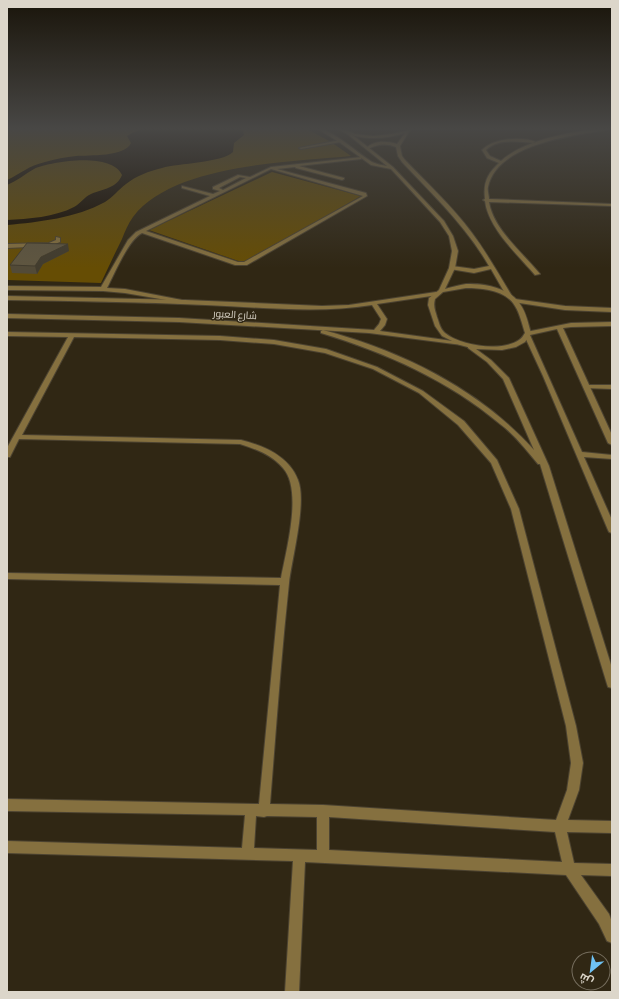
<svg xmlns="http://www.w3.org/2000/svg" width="619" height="999" font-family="'Sofia Sans Condensed',Cairo,sans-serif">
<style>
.green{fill:#664d04}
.water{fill:#170d00}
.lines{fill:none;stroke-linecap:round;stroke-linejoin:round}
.service-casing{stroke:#4c4331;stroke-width:2}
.minor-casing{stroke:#4c4331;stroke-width:2}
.tertiary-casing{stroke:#4c4331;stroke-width:2}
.service{fill:#85703f;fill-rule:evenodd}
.minor{fill:#85703f;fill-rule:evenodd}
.tertiary{fill:#85703f;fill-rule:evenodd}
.wall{fill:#524a37}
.shaded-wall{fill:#423c2d}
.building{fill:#5f5640;stroke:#423c2d}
.labels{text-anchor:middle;stroke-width:3;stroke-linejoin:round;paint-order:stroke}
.far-street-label{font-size:10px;fill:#dcd6ca;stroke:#302714}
</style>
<rect width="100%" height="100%" fill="#302714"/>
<!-- green -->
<g class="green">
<path d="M7,128H305L331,142L351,156C290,162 173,164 133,217C128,224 125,231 122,239C115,253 108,268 101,283L7,280Z"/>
<polygon points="272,172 361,196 244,263 149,230"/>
</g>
<!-- water -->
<path class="water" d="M137,128H238L243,131L244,135L234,143L233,152C221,163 179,163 162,168C149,171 136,176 126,184C118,190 113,197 105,202C76,218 39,222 7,225V220C28,219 55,217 74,207C81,203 84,197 91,194C103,189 117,188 122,175C112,152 52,161 34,169C25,174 17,181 7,185V180C22,173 28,166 45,162C55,159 66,157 76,156C89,155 125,157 131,143L127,136L132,133L140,130Z"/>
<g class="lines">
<defs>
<g id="service">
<polygon points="340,140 341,142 301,149 299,148"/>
<path d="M362,157L361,159L299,166L344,178V179L342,180L296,168L295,167L277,169L366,193L367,196L247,265H235L142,233C128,240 115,273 107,288L125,289L182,300L184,301V303L125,293L103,291L7,290V286L101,287L128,240L136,232L210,196L182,188V186L213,194L220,191L213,189V187L238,175L250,177L271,167ZM271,169L363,196L244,262H238L146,231ZM240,177L246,178L223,190L219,188Z"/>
<polygon points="56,237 60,238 60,242 50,246 7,248 7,244 49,243 56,240"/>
<polygon points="587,385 612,385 612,389 585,388 584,387"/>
</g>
<g id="minor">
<path d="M336,128H341L355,134L373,136L392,134L410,130L400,146L402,156L405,160C428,184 452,206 472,233C487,253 499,275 512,296L511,297H507L491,269L474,273L450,269V267L452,266L474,269L489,266C466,226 433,195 402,162L398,156L396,147C386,143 378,144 368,149L366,148C375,140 387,141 397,144L405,133C384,140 355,141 336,128Z"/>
<path d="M603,128L612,129C576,135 497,143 488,187C487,190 489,195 489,199L612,204V206L489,202C493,229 523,253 540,274L535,275C518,255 488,228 485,201L483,200L485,199C483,183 487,174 499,163L487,158L482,150C493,138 522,136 536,142L534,143C518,142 499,138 486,150L490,156L501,161C525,139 572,132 603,128Z"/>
<path d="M436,292L439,294L438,295L377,304L387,319L385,325L380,331L460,342L463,344L462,345L369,333L179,322L7,318V314L179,318L374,330L379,324L381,319L372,305C317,314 260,307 205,305C139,302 73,301 7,300V296L185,300L322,306L349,305Z"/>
<polygon points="515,299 565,306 612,308 612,312 565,310 513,302 512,301"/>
<polygon points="612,322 612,326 571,327 563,328 612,435 612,445 608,443 557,329 530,335 582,452 612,455 612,459 584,457 612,520 612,533 609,532 608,530 543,376 524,335 526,332 571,323"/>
<path d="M323,330C402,351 479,389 534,450L503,379L487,362L468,348V346H472L491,360L509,378L549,466L612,668V688L608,687L607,684L540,464H538C526,450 515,435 500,424C448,380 386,353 321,333V331Z"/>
<path d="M7,332L220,336L274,340L326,349L377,367L423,391L464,421L497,460L519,509L576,726L583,763L579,790L568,820L612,821V833L567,832L574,863L612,864V876L581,875L609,914L612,922V943L607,941L599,924L566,875L305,862L299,992H285L293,861L7,853V841L242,848L245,815L7,811V799L259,804L280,585L7,579V573L281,578C286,551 303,490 283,468C272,455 256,449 240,444L19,439L10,457H7V448L68,337L7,336ZM74,337L220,340L274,344L325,353L373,369L419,393L458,425L491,463L511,509L566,726L571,763L567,790L556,820L323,805L270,804C276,730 281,656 289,583C292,558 307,502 298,480C289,456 264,446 241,440L22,435ZM256,816L264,817L267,816L317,817V850L254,848ZM329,817L555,832L562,862L329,850Z"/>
</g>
<path id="tertiary" d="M316,128C329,127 359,154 372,162C376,164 382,165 387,166L346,133L349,132L393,167L444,221L453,236L458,251L455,268L445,289C452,287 459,285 466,284C484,283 510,288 520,304C526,312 528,323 531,333L525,342L516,347L502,350L475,349L460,345L442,336L435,326L428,305L429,298L439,290L449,268L452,251L449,236L440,222L391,169L371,165L339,142ZM466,288C482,288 506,290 515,306C520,314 522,324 525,333C523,336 522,338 519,340C502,352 461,346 445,333C440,329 439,322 437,317C435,310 433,306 435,299L443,292Z"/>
</defs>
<!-- service casing -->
<use href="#service" class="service-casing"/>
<!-- minor casing -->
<use href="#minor" class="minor-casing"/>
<!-- tertiary casing -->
<use href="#tertiary" class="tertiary-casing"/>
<!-- service -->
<use href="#service" class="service"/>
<!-- minor -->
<use href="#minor" class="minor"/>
<!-- tertiary -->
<use href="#tertiary" class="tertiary"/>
</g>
<!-- wall -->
<polygon class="wall" points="69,251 43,264 37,274 12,273 10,265"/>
<!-- shaded-wall -->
<polygon class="shaded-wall" points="68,244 69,251 43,264 37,274 35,266 41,257"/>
<!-- building -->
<polygon class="building" points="27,243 68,244 41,257 35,266 10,265"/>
<!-- sky -->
<linearGradient id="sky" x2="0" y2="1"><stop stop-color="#1a150b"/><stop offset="0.48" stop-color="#484745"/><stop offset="1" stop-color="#484745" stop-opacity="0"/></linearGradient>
<rect width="619" height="268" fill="url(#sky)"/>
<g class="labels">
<!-- far-street labels -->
<g class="far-street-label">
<text transform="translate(235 314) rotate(3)" y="4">شارع العبور</text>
</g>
</g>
<!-- border -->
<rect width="619" height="999" fill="none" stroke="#dcd6ca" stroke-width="16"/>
<!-- north arrow -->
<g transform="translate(591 971) rotate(209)"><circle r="19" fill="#302714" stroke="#756d5d"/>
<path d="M0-3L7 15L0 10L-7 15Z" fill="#6fc2f4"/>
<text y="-6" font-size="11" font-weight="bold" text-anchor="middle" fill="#dcd6ca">ش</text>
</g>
</svg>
